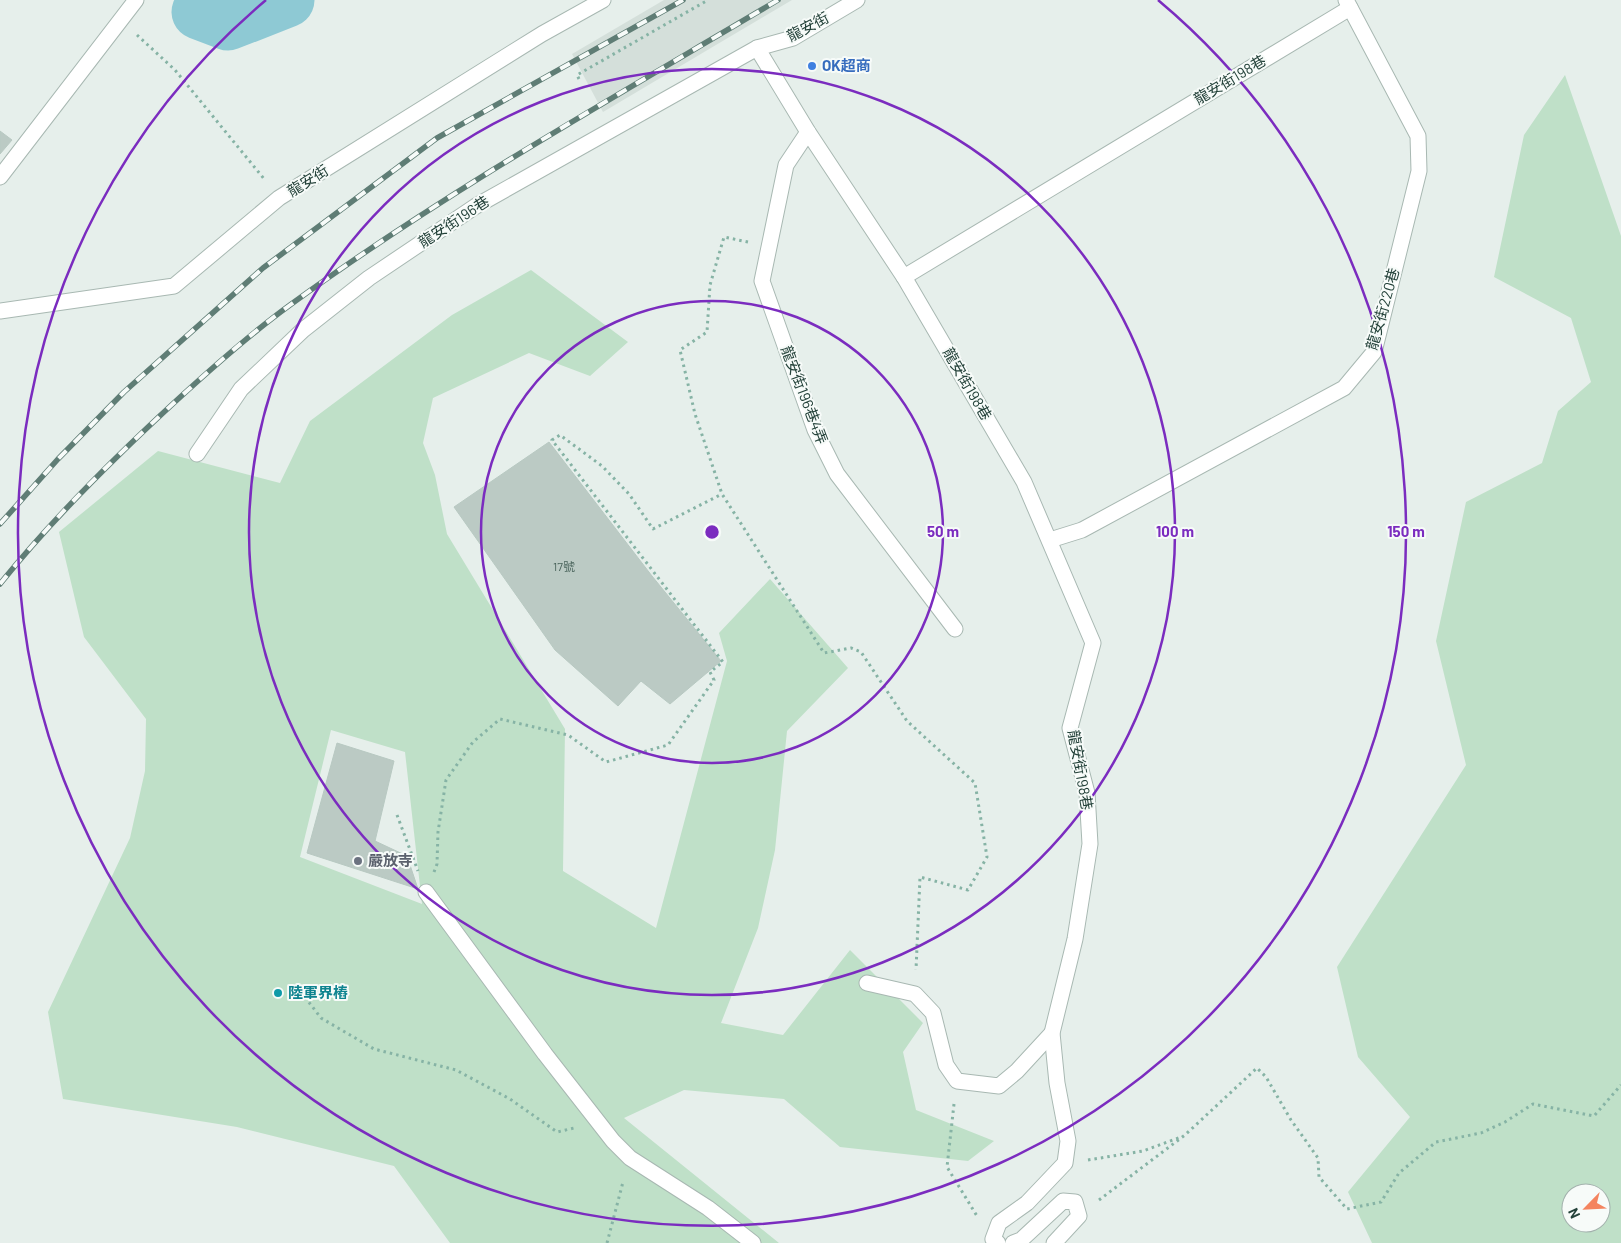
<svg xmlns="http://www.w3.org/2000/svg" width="1621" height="1243" font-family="Barlow,'Noto Sans TC',sans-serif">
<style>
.built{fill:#d4dfda}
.green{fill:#bfe0c8;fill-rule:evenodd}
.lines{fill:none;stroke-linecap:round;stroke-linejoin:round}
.river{stroke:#8ec9d4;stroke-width:55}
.building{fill:#bbcac4;stroke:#b8c9c2}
.lane-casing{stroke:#a8b8b2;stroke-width:17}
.path{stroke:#86b3a5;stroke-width:3;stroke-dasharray:2.5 4;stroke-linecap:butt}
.lane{stroke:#fff;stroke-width:15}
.rail-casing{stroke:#5f7d75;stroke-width:5.5}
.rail{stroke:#f7fbf9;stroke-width:4;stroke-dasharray:11;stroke-linecap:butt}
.ring{fill:none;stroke:#7b2cbf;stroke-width:2.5}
.shop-dot{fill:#3f7fe0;stroke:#f7fbf9;stroke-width:2}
.worship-dot{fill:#6b7280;stroke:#f7fbf9;stroke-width:2}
.culture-dot{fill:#0f9aa8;stroke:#f7fbf9;stroke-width:2}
.labels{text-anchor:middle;stroke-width:4;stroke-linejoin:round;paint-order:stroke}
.number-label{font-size:12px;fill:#4a645c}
.street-label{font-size:15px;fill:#24423a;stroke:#f7fbf9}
.shop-label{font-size:15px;font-weight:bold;fill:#366cbe;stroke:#f7fbf9;text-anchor:start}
.worship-label{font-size:15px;font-weight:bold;fill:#5b616d;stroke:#f7fbf9;text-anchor:start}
.culture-label{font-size:15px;font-weight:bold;fill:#0d838f;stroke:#f7fbf9;text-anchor:start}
.centre{fill:#7b2cbf;stroke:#f7fbf9;stroke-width:2.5}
.ring-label{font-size:15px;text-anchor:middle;font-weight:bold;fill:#7b2cbf;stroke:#f7fbf9;stroke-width:4;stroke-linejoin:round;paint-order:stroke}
</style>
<rect width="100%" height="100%" fill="#e6efeb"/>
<!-- built -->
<polygon class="built" points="664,0 792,0 603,112 572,54"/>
<!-- green -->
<g class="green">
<path d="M1565,75L1621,236V1243H1372L1348,1192L1410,1117L1358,1057L1337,967L1466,765L1436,641L1466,502L1542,463L1558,411L1591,382L1571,318L1494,277L1524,135ZM1571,1193H1601V1223H1571Z"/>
<path d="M531,270L628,342L590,376L529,353L433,398L423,443L435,475L447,534L565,729L563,871L656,928L727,661L719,633L770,579L848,668L787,731L775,850L758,928L721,1023L783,1035L850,950L923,1023L903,1052L916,1110L994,1141L968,1161L840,1147L784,1099L684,1090L624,1118L779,1243H450L394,1166L237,1127L63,1099L48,1012L130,838L145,771L146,719L84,637L59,532L158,451L280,483L310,421L452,315ZM331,730L405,752L422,904L300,857Z"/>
</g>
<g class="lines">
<!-- river -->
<polyline class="river" points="199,12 228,23 287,0"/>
</g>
<!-- building -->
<g class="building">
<polygon points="0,131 12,140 0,154"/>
<polygon points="549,442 652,576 721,661 670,704 641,681 618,706 555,650 454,507"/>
<polygon points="337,743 394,761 375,841 407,856 418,889 307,853"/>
</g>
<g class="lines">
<defs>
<g id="lane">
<polyline points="757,48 808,132 904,277 1024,482 1093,643 1070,728 1087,793 1090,844 1075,939 1052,1033 1057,1083 1068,1141 1065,1163 1027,1203 999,1223 993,1239 998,1243"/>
<polyline points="808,132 786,165 762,281 815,430 837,474 955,629"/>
<polyline points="0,177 136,0"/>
<polyline points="904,277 1350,8"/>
<polyline points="0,311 174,286 279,198 542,34 603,0"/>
<polyline points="197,454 241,389 303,330 369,278 476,206 757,48 793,38 857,0"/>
<polyline points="1050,540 1082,530 1344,388 1374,352 1419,171 1418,136 1346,0"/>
<polyline points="426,892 545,1054 613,1141 630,1158 708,1208 753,1243"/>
<polyline points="867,983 915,994 933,1013 946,1065 957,1081 999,1086 1017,1071 1052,1033"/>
<polyline points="1013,1243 1021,1240 1063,1201 1075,1202 1079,1216 1054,1243"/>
</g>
</defs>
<!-- lane casing -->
<use href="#lane" class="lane-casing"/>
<!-- path -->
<g class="path">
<polyline points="137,35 175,70 265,180"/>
<polyline points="579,79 577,75 708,0"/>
<polyline points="748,242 724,237 710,285 707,332 680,350 695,414 722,494 824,653 851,648 861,652 907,721 975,783 987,857 968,890 920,877 916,970"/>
<polyline points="397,815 418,871"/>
<polyline points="434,872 437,864 438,832 446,780 473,742 500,719 568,735 606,762 668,745 714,680 710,672 723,662 552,440 560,435 602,466 629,494 653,529 722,494"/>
<polyline points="301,992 321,1018 374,1049 456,1070 510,1099 557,1132 574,1128"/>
<polyline points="954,1104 947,1167 977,1216"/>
<polyline points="1088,1160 1143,1151 1181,1137"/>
<polyline points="1099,1200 1185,1135 1257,1068 1266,1077 1291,1120 1318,1158 1319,1177 1347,1209 1381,1202 1399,1173 1436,1142 1481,1133 1505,1122 1533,1104 1594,1116 1621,1085"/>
<polyline points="607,1243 623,1182"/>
</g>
<!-- lane -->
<use href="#lane" class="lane"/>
<defs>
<g id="rail">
<polyline points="0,524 58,459 124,392 263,268 437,138 683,0"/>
<path d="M0,584C53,518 115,457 177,400C213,367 250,334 290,305C445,192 613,98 778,0"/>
</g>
</defs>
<!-- rail casing -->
<use href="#rail" class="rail-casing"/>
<!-- rail -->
<use href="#rail" class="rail"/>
</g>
<!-- distance rings -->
<g class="ring">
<circle cx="712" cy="532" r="231"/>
<circle cx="712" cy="532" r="463"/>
<path d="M1158 0A694 694 0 1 1 266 0"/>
</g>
<!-- markers -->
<circle class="shop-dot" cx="812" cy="66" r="5"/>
<circle class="worship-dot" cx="358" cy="861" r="5"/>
<circle class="culture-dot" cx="278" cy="993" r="5"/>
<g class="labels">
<!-- number labels -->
<g class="number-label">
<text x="564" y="571">17號</text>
</g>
<!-- street labels -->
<g class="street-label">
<text transform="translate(808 27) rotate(-28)" y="5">龍安街</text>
<text transform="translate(1230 80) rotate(-31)" y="5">龍安街198巷</text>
<text transform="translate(308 181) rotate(-32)" y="5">龍安街</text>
<text transform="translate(454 222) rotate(-33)" y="5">龍安街196巷</text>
<text transform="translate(1383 309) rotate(-74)" y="5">龍安街220巷</text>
<text transform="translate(967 384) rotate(60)" y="5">龍安街198巷</text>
<text transform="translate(804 395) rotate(69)" y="5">龍安街196巷4弄</text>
<text transform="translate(1080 770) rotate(80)" y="5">龍安街198巷</text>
</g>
<!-- shop labels -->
<g class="shop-label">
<text x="822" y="71">OK超商</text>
</g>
<!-- worship labels -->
<g class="worship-label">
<text x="368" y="866">嚴放寺</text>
</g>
<!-- culture labels -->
<g class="culture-label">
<text x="288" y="998">陸軍界樁</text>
</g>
</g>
<circle cx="712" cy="532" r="8" class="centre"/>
<g class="ring-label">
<text x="943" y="537">50 m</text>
<text x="1175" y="537">100 m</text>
<text x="1406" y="537">150 m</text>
</g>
<!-- north arrow -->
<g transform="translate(1586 1208) rotate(246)"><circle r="24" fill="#f7fbf9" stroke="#a3b1ad"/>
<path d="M0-4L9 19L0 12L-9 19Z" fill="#f4845f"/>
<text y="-8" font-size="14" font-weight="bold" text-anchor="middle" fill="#24423a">N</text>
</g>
</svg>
